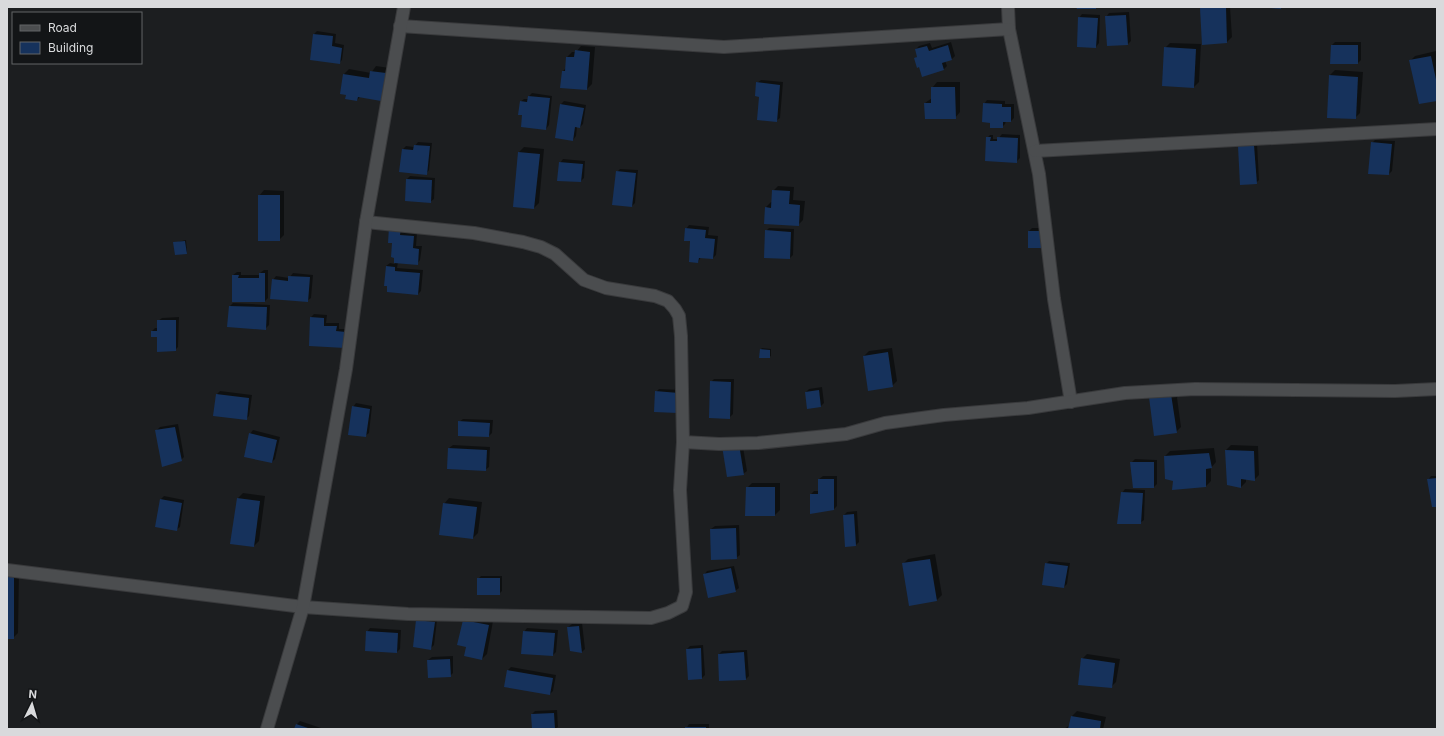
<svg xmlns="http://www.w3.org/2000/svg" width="1444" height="736" font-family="Inter,sans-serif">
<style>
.shadow{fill:#0007}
.building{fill:#16325c}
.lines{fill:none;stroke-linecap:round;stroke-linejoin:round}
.minor-casing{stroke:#393a3c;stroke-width:14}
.minor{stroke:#4b4d4f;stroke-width:12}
</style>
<rect width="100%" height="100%" fill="#1c1e20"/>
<!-- shadow -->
<g class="shadow">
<polygon points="1202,7 1230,7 1232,37 1227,42 1201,8"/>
<polygon points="1129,12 1131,41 1128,44 1108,45 1106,17 1109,13"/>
<polygon points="1082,14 1100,15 1099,43 1096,47 1079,18"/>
<polygon points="317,31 336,34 335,43 344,45 342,60 339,63 314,34"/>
<polygon points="951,42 955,56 952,59 945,61 947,66 944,69 920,66 915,59 918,56 916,49 919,46 930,43 932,48"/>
<polygon points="1335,42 1361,42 1361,60 1358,63 1332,45"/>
<polygon points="1170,43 1201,44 1199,82 1194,87 1165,48"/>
<polygon points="581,46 595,47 592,84 587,89 563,71 567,67 567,57 572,52 576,52"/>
<polygon points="1436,51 1437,58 1437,99 1410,61 1415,56"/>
<polygon points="376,66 390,68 386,95 381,100 360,97 357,100 344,74 349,69 371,73"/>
<polygon points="1335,70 1363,72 1360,113 1355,118 1330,75"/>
<polygon points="761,80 783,82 780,118 776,121 757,83"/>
<polygon points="937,82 960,82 960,112 955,118 925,103 932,98 932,88"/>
<polygon points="532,93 552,96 549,125 546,129 523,114 520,102 524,99 529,99 529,96"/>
<polygon points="987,100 1005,101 1005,104 1014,104 1014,118 1011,121 1006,121 1005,124 1002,127 991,122 984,104"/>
<polygon points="564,101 586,105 583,124 580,127 577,127 576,136 573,140 561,104"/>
<polygon points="1002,134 1020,135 1020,158 1016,162 986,160 987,138 990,135 993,135 993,139 998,139"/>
<polygon points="1375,140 1395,141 1392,171 1389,174 1372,143"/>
<polygon points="418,142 432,143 429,170 426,174 403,149 406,146 414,147"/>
<polygon points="1242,143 1257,143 1259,180 1256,183 1239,147"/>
<polygon points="524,147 544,149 539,203 534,208 514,206 519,152"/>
<polygon points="563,159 585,161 584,178 581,181 560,163"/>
<polygon points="620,169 638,170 635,203 632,206 617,172"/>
<polygon points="410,176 435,178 434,199 430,202 407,179"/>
<polygon points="778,186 794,187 793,200 805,201 803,220 798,225 766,207 771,202 773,203 773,191"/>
<polygon points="264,190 284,191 284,235 279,240 259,196"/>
<polygon points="404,225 403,232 417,233 416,246 422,246 420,260 417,264 398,262 397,268 423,270 421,291 418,294 386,266 390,263 395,264 394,243"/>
<polygon points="689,225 709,227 708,235 718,236 716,255 713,258 701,257 698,262 692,240 686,229"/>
<polygon points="769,228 794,229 793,255 790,258 766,231"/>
<polygon points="1032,228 1044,228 1044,244 1041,247 1029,231"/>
<polygon points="186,240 187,251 186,253 174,243"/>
<polygon points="264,270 268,270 268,298 265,301 233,275 237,272 241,272 241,275 260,275 260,273"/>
<polygon points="293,273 313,275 311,298 307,301 273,280 276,276 289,278"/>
<polygon points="233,303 270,305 269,325 265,329 230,306"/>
<polygon points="314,314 327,315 326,323 339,323 339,329 348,329 348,343 311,317"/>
<polygon points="179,317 178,347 175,350 152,331 155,328 158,328 158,321 162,318"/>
<polygon points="762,348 771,349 771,356 769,357 761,349"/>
<polygon points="892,348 897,381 892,386 864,356 869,351"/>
<polygon points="714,379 734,379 733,414 729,418 711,382"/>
<polygon points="822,387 824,403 820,407 806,392 809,389"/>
<polygon points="659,389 682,390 677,412 656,392"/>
<polygon points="1176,390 1181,427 1176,432 1150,398"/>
<polygon points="220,391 252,395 249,416 246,419 217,394"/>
<polygon points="356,403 372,406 369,433 365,436 353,407"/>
<polygon points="463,419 493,420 492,433 489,436 459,435 459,422"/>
<polygon points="178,424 184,457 181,460 156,431 160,427"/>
<polygon points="253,430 280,437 275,459 272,462 250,434"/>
<polygon points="742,441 747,471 743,474 728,476"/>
<polygon points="453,445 490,447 489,467 485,470 449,448"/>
<polygon points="1231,445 1258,446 1259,475 1254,480 1246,479 1246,482 1241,487 1228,484 1226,450"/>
<polygon points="1214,448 1216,462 1211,468 1211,481 1206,486 1173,488 1174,480 1165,456 1170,451"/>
<polygon points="1135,459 1157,460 1157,484 1154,487 1132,462"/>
<polygon points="823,476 837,476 837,506 834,509 811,494 814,491 819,491 819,479"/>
<polygon points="1431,476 1437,476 1437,506 1428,480"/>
<polygon points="752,483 780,483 780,510 775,515 747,488"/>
<polygon points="1125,489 1145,490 1144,520 1140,523 1122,493"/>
<polygon points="243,493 265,496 259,541 254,546 238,498"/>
<polygon points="164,496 184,500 180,527 176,530 161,499"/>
<polygon points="449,498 482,502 478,533 473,538 444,504"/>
<polygon points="857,511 859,542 856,545 844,515 847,512"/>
<polygon points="739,525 740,555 736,558 711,529 715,526"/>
<polygon points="935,554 942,595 937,600 903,564 908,559"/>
<polygon points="1049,561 1070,563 1067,584 1064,587 1046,564"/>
<polygon points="734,566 739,588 735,591 704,575 707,571"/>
<polygon points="7,572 19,572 18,633 13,638 7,638"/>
<polygon points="481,576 502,576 502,591 499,594 478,579"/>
<polygon points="420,617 437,620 434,645 431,648 417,621"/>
<polygon points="464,620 493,621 487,654 482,659 468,646"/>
<polygon points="582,623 585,649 582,652 568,627 572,624"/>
<polygon points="370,628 401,630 400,649 397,652 367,632"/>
<polygon points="527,628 558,630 556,652 553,655 524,632"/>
<polygon points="703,645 705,675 702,678 687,649 690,646"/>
<polygon points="747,650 749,676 746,679 719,654 722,651"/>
<polygon points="1087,654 1120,659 1116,682 1111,687 1082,659"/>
<polygon points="453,656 453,673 450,676 428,660 432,657"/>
<polygon points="511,667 556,675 553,691 550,694 505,686 508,670"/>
<polygon points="557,710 558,727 555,729 533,729 532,714 535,711"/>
<polygon points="1077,711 1106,717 1103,729 1064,729 1070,725 1072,716"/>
<polygon points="300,721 324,729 295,729 297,724"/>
<polygon points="689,724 709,724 709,729 686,729"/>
</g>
<!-- building -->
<g class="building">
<polygon points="1076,7 1096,7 1096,9 1077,9"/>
<polygon points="1226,7 1227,43 1202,45 1200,8"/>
<polygon points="1269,7 1281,7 1281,9 1269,8"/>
<polygon points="1126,15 1128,45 1107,46 1105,16"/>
<polygon points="1078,17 1098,18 1096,48 1077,47"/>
<polygon points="313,34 333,36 332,46 342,48 340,64 310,60"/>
<polygon points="948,45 952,60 942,63 944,70 922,77 919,67 917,68 914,58 917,57 915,49 927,46 929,51"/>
<polygon points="1331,45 1358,45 1358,64 1330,64"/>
<polygon points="1164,47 1196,49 1194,88 1162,86"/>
<polygon points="575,50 590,52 587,90 560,88 562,71 565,71 566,57 574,57"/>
<polygon points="1431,56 1437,84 1437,101 1419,104 1409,60"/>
<polygon points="370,71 386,73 381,101 358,97 357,101 345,99 346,95 340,94 343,74 369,78"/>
<polygon points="1329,75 1358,77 1356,119 1327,118"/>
<polygon points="756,82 780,85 777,122 757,120 759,97 755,96"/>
<polygon points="931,87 955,87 956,119 925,119 924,103 931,103"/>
<polygon points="528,96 550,98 546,130 521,127 522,115 518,115 520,101 527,102"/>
<polygon points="983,103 1002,104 1002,107 1011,107 1011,122 1003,122 1003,128 990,128 990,123 982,122"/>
<polygon points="560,104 584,108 580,128 575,127 573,141 555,138"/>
<polygon points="986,137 991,137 990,141 997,141 997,137 1018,138 1017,163 985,161"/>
<polygon points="1371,142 1392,144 1389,175 1368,174"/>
<polygon points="414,145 430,146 427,175 399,172 402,149 413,150"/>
<polygon points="1254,145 1257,184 1240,185 1238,146"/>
<polygon points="518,152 540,154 534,209 513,207"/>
<polygon points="559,162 583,164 581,182 557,181"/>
<polygon points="616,171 636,173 632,207 612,205"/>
<polygon points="406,179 432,180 431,203 405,201"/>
<polygon points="772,190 790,191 789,204 800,205 799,226 764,224 765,207 771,208"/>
<rect x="258" y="195" width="22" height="46"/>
<polygon points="389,227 401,228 400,235 414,236 413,248 419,249 418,265 394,263 394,258 391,257 392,243 388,243"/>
<polygon points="685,228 706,230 705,238 715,239 713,259 699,258 698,263 689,262 690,241 684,241"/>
<polygon points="765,230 791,232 790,259 764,258"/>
<rect x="1028" y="231" width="13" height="17"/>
<polygon points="185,241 187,254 175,255 173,242"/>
<polygon points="386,266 395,267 395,271 420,273 418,295 387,292 387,286 384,286"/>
<polygon points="259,273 265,273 265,302 232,302 232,275 239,275 238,278 259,278"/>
<polygon points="288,276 310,277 308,302 270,299 272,279 288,281"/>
<polygon points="229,306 267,307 266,330 227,327"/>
<polygon points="310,317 324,318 324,326 337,326 336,331 346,332 345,348 309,346"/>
<polygon points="157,320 176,320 176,351 157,352 157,337 151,337 151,331 157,331"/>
<polygon points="760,349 770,350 770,358 759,358"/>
<polygon points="888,352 893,387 868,391 863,356"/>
<polygon points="710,381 731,382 730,419 709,418"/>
<polygon points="819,390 821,407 807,409 805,392"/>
<polygon points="655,391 679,393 678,413 654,412"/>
<polygon points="216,394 249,398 247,420 213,416"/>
<polygon points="1171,394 1177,433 1154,436 1149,397"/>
<polygon points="352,406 370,409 366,437 348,435"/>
<polygon points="458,421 490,423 489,437 458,436"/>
<polygon points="175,427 182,461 162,467 155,430"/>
<polygon points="249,433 277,440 272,463 244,457"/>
<polygon points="739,444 744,475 727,477 722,446"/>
<polygon points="448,448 487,450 486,471 447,469"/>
<polygon points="1225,450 1254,451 1255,481 1241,479 1241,488 1227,485"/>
<polygon points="1209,453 1212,468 1206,469 1206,487 1172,490 1173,481 1165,479 1164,456"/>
<polygon points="1130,462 1154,462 1154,488 1133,488"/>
<polygon points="1437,478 1437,507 1432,507 1427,479"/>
<polygon points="818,479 834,479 834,510 810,514 810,494 818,494"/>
<polygon points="746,487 775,487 775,516 745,516"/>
<polygon points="1121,492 1143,493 1141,524 1117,524"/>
<polygon points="237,498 260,501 254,547 230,544"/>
<polygon points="160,499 182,503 177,531 155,527"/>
<polygon points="443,503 477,507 473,539 439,535"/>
<polygon points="854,514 856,546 845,547 843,515"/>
<polygon points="736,528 737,559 711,560 710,529"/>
<polygon points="930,559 937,601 909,606 902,563"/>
<polygon points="1045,563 1068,566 1064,588 1042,585"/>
<polygon points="731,568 736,592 708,598 703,574"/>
<rect x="7" y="576" width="7" height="63"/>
<rect x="477" y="578" width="23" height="17"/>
<polygon points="416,620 435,622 431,650 413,647"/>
<polygon points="463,620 489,625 482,660 464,656 466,647 457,645"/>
<polygon points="579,626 582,653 570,651 567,627"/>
<polygon points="366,631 398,633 397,653 365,651"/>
<polygon points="523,631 555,633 553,656 521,654"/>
<polygon points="701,648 702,679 688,680 686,649"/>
<polygon points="744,652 746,680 719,681 718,654"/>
<polygon points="1081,658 1115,663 1112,688 1078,685"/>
<polygon points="450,659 451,677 428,678 427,660"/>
<polygon points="507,670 553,678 550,695 504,687"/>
<polygon points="554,713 555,729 532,729 531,714"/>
<polygon points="1071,716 1101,721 1100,729 1068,729"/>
<polygon points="296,724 311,729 294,729"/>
<rect x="685" y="727" width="21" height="2"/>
</g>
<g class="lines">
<defs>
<g id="minor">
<polyline points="1008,7 1009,29 1039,174 1054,299 1071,402"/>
<polyline points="400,26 724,47 1009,29"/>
<polyline points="1035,151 1437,129"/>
<polyline points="683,442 719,444 758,443 846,434 885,423 944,415 1028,408 1125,393 1195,389 1395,391 1437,389"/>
<polyline points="7,570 303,607 408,614 651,618 668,613 682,606 686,592 680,490 683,442 681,336 679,316 675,309 668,301 655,296 606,288 584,280 555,254 541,247 523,242 474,233 366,222"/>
<polyline points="267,729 303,607 346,369 366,222 404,7"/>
</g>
</defs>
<!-- minor casing -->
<use href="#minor" class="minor-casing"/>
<!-- minor -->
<use href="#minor" class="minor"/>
</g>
<!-- border -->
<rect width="1444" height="736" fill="none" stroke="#d9dadc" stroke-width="16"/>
<!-- legend -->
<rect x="12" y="12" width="130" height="52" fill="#131517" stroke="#626466"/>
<rect x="20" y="25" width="20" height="6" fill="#4b4d4f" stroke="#626466"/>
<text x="48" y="32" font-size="12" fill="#d9dadc">Road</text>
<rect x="20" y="42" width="20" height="12" fill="#16325c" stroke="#626466"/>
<text x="48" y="52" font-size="12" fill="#d9dadc">Building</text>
<!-- north arrow -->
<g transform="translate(32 704) rotate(5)" stroke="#131517" stroke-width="3" paint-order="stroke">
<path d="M0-3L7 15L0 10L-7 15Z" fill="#d9dadc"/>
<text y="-6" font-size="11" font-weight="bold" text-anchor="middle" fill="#d9dadc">N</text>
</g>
</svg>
